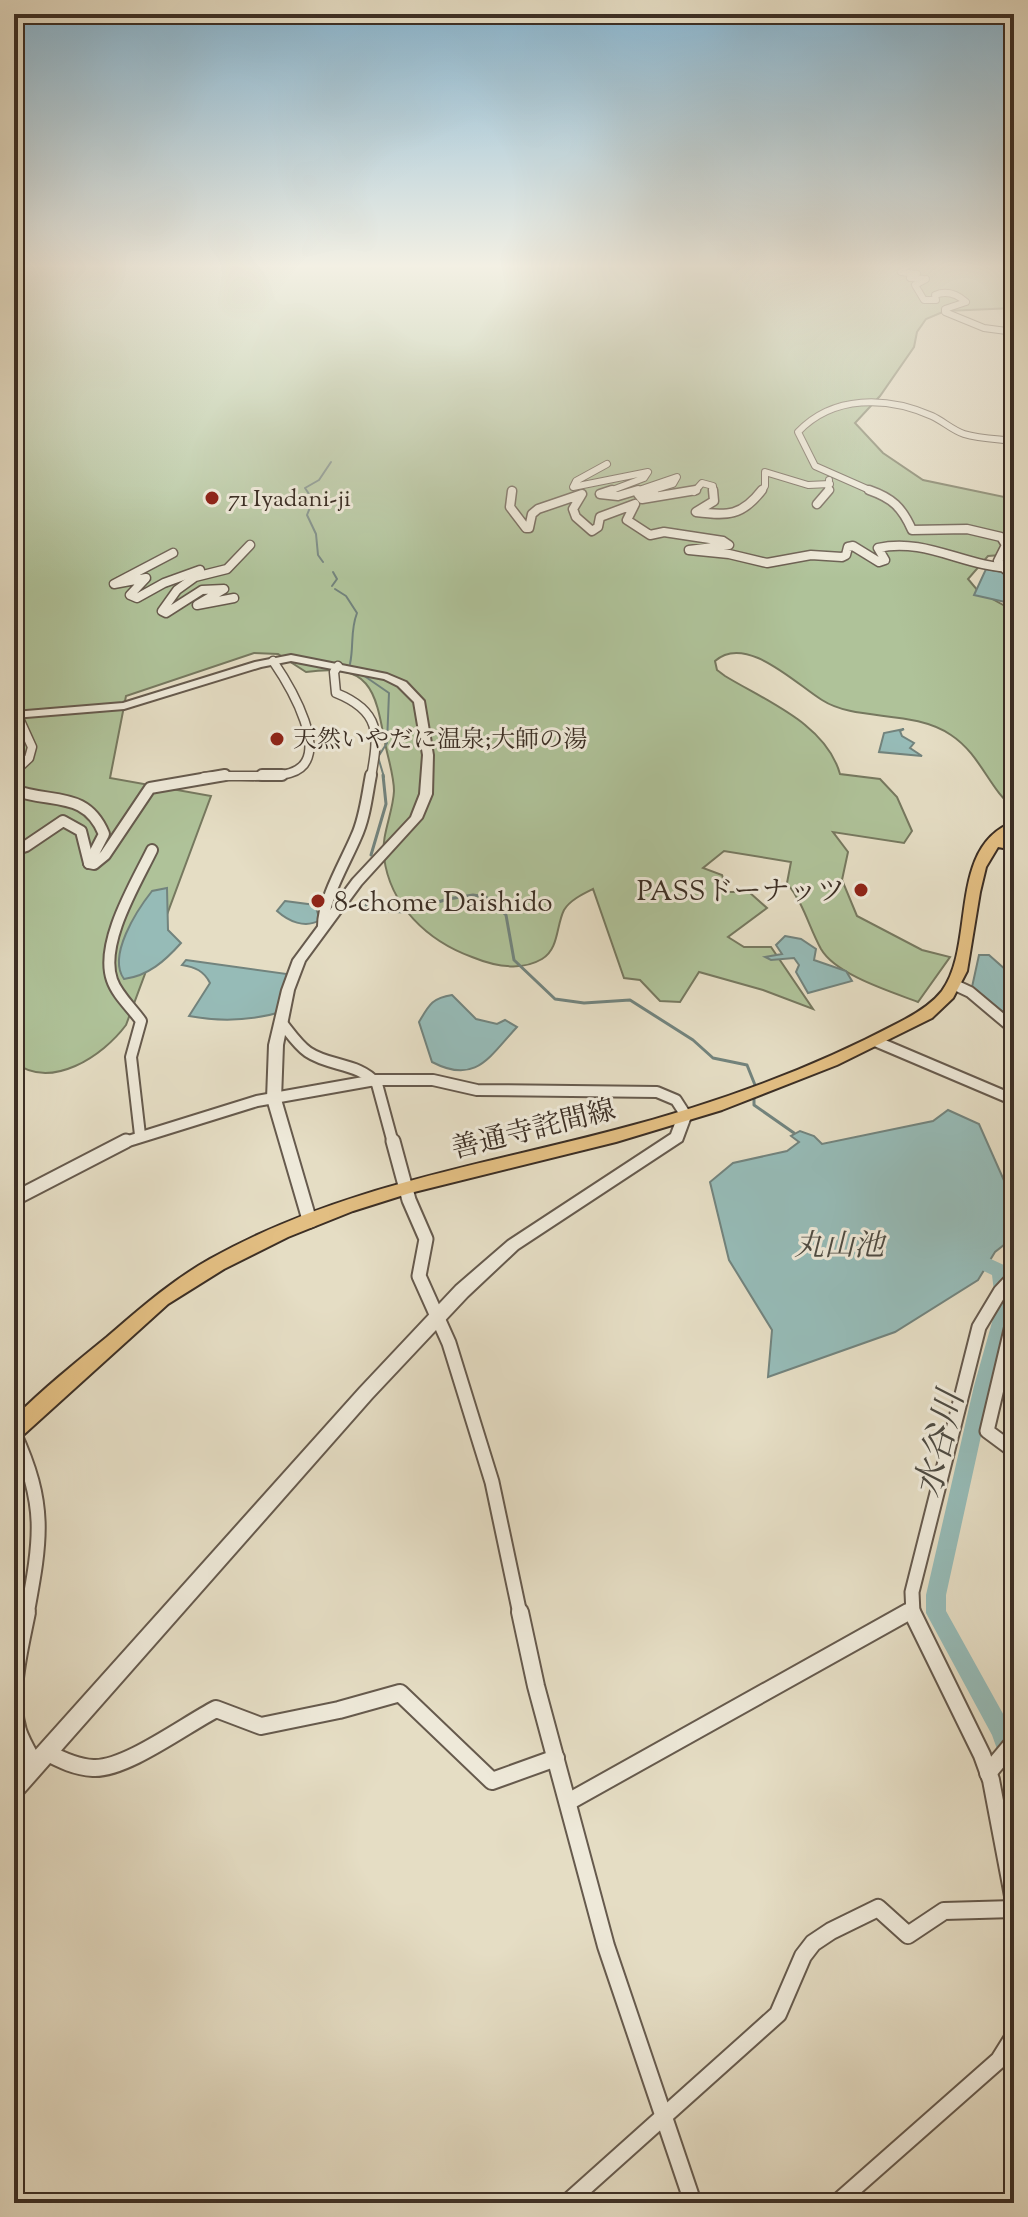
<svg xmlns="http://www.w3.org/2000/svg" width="1028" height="2217" font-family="'Sorts Mill Goudy','Noto Serif JP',serif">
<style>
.green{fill:#afc299;stroke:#76785f;stroke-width:2}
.water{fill:#96bbb7;stroke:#72837d;stroke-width:2}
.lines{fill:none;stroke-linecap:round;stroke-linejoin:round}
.stream-far1{stroke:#72837d;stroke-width:2}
.stream{stroke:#72837d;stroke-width:3}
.river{fill:#96bbb7;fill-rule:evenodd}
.minor-far4-casing{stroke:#665a4d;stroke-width:8}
.minor-far3-casing{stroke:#665a4d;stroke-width:11}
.minor-far2-casing{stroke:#665a4d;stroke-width:14}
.minor-far1-casing{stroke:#665a4d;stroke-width:17}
.minor-casing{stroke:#665a4d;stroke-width:20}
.tertiary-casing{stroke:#665a4d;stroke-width:4}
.primary-casing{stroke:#3c2f25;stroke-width:4}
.minor-far4{stroke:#eee9d9;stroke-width:6}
.minor-far3{stroke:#eee9d9;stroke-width:8}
.minor-far2{stroke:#eee9d9;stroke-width:10}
.minor-far1{stroke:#eee9d9;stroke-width:13}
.minor{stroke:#eee9d9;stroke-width:16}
.tertiary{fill:#eee9d9;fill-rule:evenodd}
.primary{fill:#e2be82;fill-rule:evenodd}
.poi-dot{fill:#8f2418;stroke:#eee9d9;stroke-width:3}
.labels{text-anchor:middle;stroke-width:6;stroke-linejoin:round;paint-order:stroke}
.far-poi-label{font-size:24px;fill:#3c2f25;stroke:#eee9d9;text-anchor:start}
.poi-label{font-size:28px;fill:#3c2f25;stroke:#eee9d9;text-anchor:end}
.street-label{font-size:28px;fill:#3c2f25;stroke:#eee9d9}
.water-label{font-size:30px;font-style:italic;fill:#4e4b42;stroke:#eee9d9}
.near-water-label{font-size:36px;font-style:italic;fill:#4e4b42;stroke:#eee9d9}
</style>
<rect width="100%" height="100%" fill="#e5ddc4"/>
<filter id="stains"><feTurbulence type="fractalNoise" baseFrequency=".0025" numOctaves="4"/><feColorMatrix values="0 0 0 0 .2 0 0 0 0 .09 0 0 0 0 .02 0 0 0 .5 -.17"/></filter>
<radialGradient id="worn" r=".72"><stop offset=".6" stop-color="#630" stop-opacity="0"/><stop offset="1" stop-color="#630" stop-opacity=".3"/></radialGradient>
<!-- green -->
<path class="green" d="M14,268H1014V308L945,311L926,319L917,332L914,347L880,396L855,423L883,453L923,480L1014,499V554L988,556L968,579L978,591L1014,611V809C989,788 980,754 951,735C913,709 856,722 822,700C797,685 746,633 715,661L717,670L725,676C766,701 826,724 840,774L880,779L897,797L912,831L904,843L833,832L848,852L842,880L857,916L922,950L950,957L918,1002C892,992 836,975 821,949C808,925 805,906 787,883L791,862L724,851L703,868L722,875L728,892H749L767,908L728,937L744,947H771L813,1009L763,990L699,972L680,1002L660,1001L640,980L624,978L593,889C583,894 570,900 564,910C556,926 559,949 542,959C520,972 494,966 472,957C428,941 390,906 384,857C381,835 393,813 394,791C394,776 388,758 385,743C375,688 370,663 306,672L278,654L254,653L126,696L110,778L211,796L126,1025C103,1056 51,1091 14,1062C14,1047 18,974 14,967Z"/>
<!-- water -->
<g class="water">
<polygon points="986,569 1014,574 1014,604 974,595"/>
<polygon points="904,729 900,731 902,736 914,743 910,748 922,756 879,752 884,733"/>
<path d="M167,888L168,930L181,943C165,961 148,976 124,979C107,956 137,910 152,891Z"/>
<path d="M285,901L315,905L320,920C305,929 288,921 277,911Z"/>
<polygon points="785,936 801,939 816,949 814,960 846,971 852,981 808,993 796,972 799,965 794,958 771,960 765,957 782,954 776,945"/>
<polygon points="979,955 989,955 1006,970 1014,971 1014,1021 972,987"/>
<path d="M186,960L287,974L281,1012C250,1021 221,1022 189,1016L210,983C204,971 195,967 182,965Z"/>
<path d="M452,995L476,1019L497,1024L505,1020L517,1027C489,1057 476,1085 432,1062L419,1022C429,1005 432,998 452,995Z"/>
<polygon points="948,1110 979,1124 1014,1203 1014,1237 995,1252 978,1280 895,1332 768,1377 772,1330 729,1260 710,1182 733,1163 787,1151 799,1142 791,1136 800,1131 814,1136 822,1144 933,1121"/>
</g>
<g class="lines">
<!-- stream-far1 -->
<g class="stream-far1">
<polyline points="323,562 318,555 316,534 307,515 313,500 305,488 319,480 331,462"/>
<polyline points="332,586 337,579 333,572"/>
<path d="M335,589L346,596L357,613C350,631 354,645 350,664"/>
<polyline points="360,673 389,693 387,743 378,757 384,777"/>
</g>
<!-- stream -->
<g class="stream">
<polyline points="371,855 386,804 383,775"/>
<polyline points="368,899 365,910 405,912 448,899 473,895 486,897 506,915 514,960 555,999 584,1003 630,1000 693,1040 713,1058 747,1065 755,1085"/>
<polyline points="754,1099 754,1105 794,1133"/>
</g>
<!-- river -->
<polygon class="river" points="967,1248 1006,1266 1014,1308 992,1386 946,1595 946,1611 1012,1730 1014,1777 1006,1774 992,1735 926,1613 926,1595 974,1386 996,1308 992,1275 961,1260 958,1255 961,1250"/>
<defs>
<g id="minor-far4">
<path d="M905,268L901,272L917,274L910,278L926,279L915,285L924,300H936L935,295C947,290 957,294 966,302L945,309V312L984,328L1014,332"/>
<polyline points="607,492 644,478 648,472 573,487 576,481 607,464"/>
<polyline points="633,492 677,477 673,484 647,492"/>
<polyline points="694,492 702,483 713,486 713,492"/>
<polyline points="761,492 765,486 765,472 808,485 830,484"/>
<polyline points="828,492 829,480"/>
<path d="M874,492L815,466L798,432C833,395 887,396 932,416C943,421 952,430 964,434C980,439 998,439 1014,441"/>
</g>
<g id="minor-far3">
<polyline points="612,490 600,494 618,496 638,490"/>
<polyline points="654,490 638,494 642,499 696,490"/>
<path d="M713,490L714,501L696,512C728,516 742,516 762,490"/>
<path d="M869,490C892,498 902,507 912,530L967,529L1001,537L1006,545L998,561L1006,570"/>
<path d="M512,491L510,507L526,528H529L532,514L538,509L582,494L573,509L576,517L592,531L598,527L600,517L635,504L627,520L650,535L664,532L723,541L729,545L689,550L729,554L767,563L811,555L842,557L846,555L848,547L853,546L879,562L885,560L878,548C926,537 966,568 1014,568"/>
<polyline points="817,504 829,490"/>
<polyline points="173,553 114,584 146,578 130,595 137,598 164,583 200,570"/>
<polyline points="234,598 197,605 224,589 202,590 166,613 162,611 177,590 195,577 227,569 250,545"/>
<path d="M338,666L334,672L336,693C381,711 379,734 371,777"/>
<polyline points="14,772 29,758 32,747 17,714"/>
<path d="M204,777C229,774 269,779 290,773C336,760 288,683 273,661"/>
</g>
<g id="minor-far2">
<polyline points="262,775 282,775"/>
<path d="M14,790C51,804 86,790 104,834L89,863"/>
<polyline points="14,850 26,846 63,821 81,831 89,863"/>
<polyline points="89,863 94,864 105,855 150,788 225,775"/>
<path d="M323,926C323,899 345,863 356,837C365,818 367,795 371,775"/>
<polyline points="955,985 970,992 1014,1029"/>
<path d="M282,1023C290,1033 298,1045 308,1052C330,1067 358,1062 377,1084L393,1143"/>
<polyline points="875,1041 1014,1100"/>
<path d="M140,1135L131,1057L141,1021C132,1008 117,995 112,980C99,943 136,883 152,850"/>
<polyline points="122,1143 257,1101 375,1080 433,1080 477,1090 657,1092 676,1100 685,1114"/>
</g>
<g id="minor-far1">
<polyline points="393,1141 409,1200 426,1239 419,1276 449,1343 492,1482 520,1614"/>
<polyline points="14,1199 126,1141"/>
<polyline points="1014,1317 987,1431 1014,1451"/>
<path d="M14,1433C47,1505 41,1538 27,1614"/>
<polyline points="904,1614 911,1610"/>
<polyline points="913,1614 912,1592 979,1327 1000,1292 1014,1277"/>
</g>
<g id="minor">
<path d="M27,1612C20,1648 7,1695 18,1731C22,1743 29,1754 35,1765"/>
<polyline points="520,1612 536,1686 606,1946 693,2203"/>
<polyline points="912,1612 982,1755 991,1780 1014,1901"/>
<path d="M46,1752C61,1760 76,1767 93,1768C125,1770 185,1725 216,1709L261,1726L339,1710L400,1693L492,1781L556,1758"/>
<polyline points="988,1773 1014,1742"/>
<polyline points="568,1802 908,1612"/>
<polyline points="567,2203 778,2014 803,1956 813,1943 831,1931 878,1908 908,1935 944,1911 1014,1909"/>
<polyline points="837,2203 999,2060 1014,2036"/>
</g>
<g id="tertiary">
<polygon points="291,655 387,674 406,682 424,701 433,755 432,794 422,818 361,885 305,961 294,990 283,1045 281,1099 317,1222 315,1226 310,1228 305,1226 303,1222 267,1099 269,1045 282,990 293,960 353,879 411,817 420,794 423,755 414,702 398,686 384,679 291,661 261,667 124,709 14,718 14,712 123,703 255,662"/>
<polygon points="685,1109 690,1110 692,1114 682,1141 518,1249 468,1296 372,1398 21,1796 14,1799 14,1774 360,1388 456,1286 508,1241 671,1134 680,1110"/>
</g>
<path id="primary" d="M1014,822V833L1006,840L1014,842V850L998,847L986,867L980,892L967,971L953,998L932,1018L837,1065L722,1110L616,1142L410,1193L353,1211L288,1237L224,1269L168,1304L21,1437L14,1440V1418C43,1389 75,1363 107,1337C141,1308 171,1281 210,1259C339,1187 475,1167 615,1130C712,1105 809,1070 898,1023C914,1015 931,1005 942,991C976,945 947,846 1014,822Z"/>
</defs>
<!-- minor-far4 casing -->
<use href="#minor-far4" class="minor-far4-casing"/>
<!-- minor-far3 casing -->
<use href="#minor-far3" class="minor-far3-casing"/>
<!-- minor-far2 casing -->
<use href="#minor-far2" class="minor-far2-casing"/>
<!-- minor-far1 casing -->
<use href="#minor-far1" class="minor-far1-casing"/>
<!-- minor casing -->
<use href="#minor" class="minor-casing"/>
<!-- tertiary casing -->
<use href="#tertiary" class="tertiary-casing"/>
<!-- primary casing -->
<use href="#primary" class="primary-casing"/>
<!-- minor-far4 -->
<use href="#minor-far4" class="minor-far4"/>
<!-- minor-far3 -->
<use href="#minor-far3" class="minor-far3"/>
<!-- minor-far2 -->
<use href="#minor-far2" class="minor-far2"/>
<!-- minor-far1 -->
<use href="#minor-far1" class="minor-far1"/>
<!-- minor -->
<use href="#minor" class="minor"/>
<!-- tertiary -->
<use href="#tertiary" class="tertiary"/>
<!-- primary -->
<use href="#primary" class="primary"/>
</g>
<!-- sky -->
<linearGradient id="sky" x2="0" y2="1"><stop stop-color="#87b7d4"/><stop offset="0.46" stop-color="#f3f0e4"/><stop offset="1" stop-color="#f3f0e4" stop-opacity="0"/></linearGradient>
<rect width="1028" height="579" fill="url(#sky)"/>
<!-- markers -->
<g class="poi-dot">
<circle cx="212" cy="498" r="8"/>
<circle cx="277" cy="739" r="8"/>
<circle cx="861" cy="890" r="8"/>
<circle cx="318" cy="901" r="8"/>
</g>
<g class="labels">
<!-- far-poi labels -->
<g class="far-poi-label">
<text x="228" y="506">71 Iyadani-ji</text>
<text x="293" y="747">天然いやだに温泉;大師の湯</text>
</g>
<!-- poi labels -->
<g class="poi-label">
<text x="845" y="900">PASSドーナッツ</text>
<text x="334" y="911" text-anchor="start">8-chome Daishido</text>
</g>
<!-- street labels -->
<g class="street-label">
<text transform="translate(533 1128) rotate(-14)" y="10">善通寺詫間線</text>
</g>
<!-- water labels -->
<g class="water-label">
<text x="839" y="1255">丸山池</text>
</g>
<!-- near-water labels -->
<g class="near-water-label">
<text transform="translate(938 1444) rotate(-77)" y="13">水谷川</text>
</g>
</g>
<!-- margin -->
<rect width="1028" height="2217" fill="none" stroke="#e5ddc4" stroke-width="48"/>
<rect x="16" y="16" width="996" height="2185" fill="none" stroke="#3c2f25" stroke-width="4"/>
<rect x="24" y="24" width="980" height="2169" fill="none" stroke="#3c2f25" stroke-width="2"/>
<rect width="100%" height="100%" filter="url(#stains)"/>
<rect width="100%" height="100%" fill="url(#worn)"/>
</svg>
